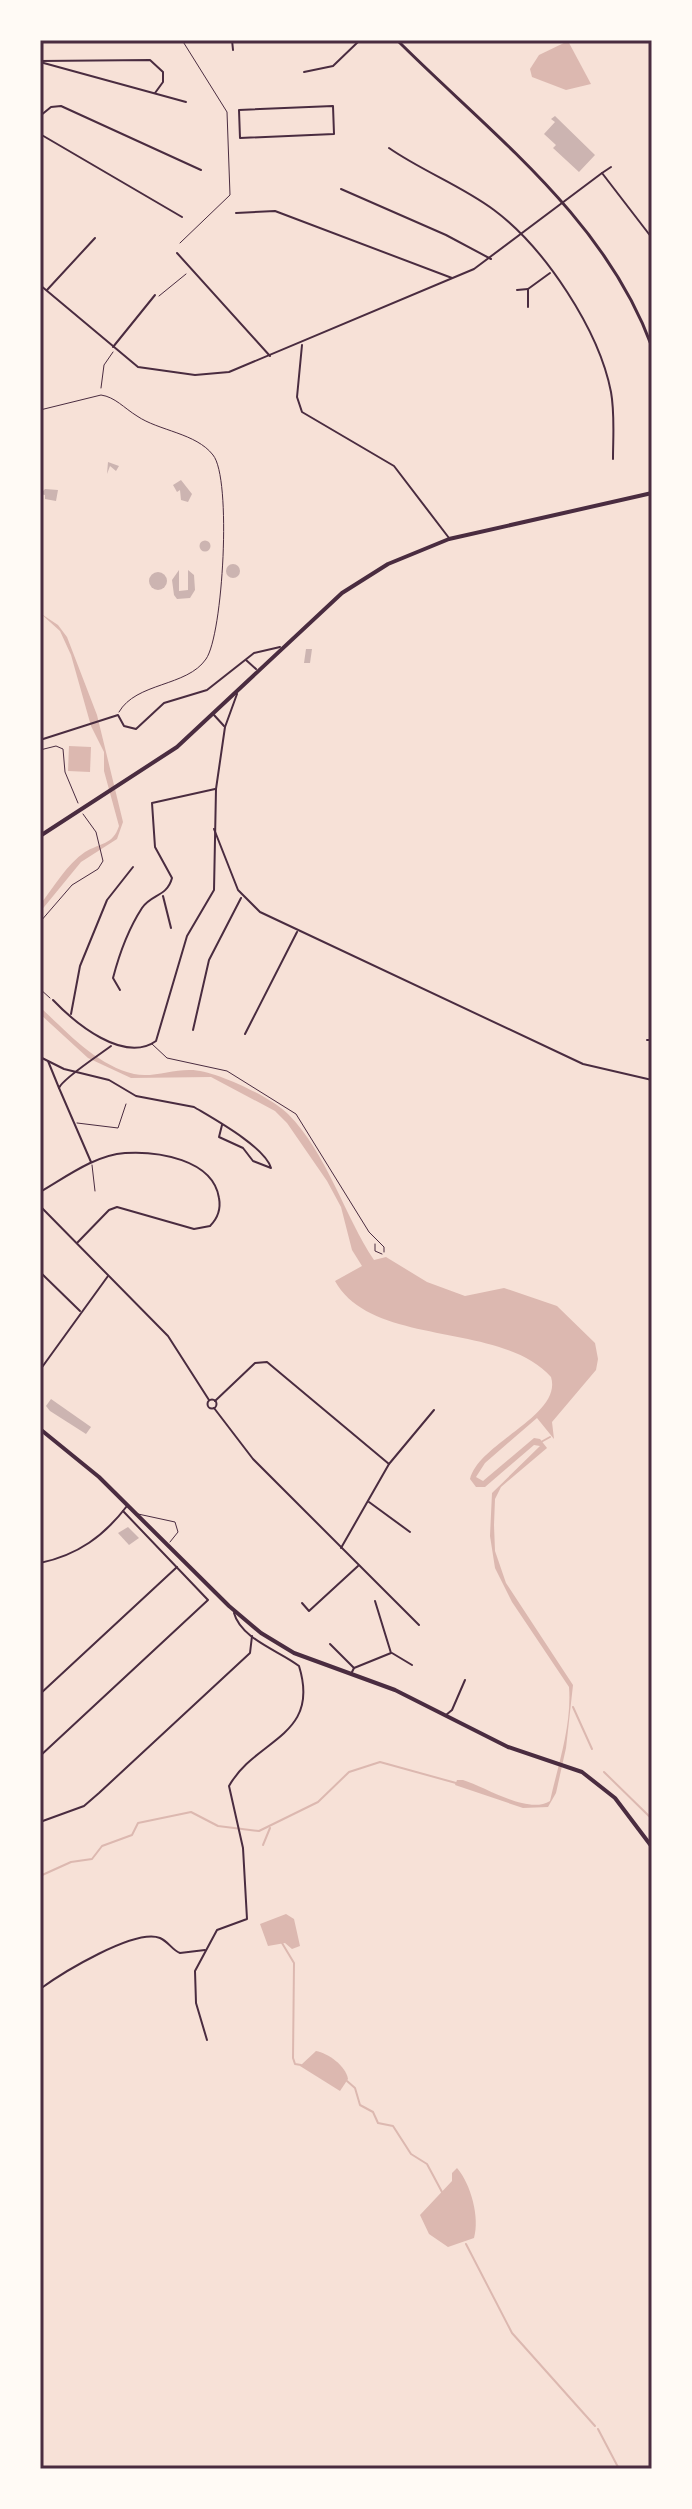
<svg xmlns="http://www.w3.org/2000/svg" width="692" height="2509" font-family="'DM Sans',sans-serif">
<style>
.water{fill:#dcb8b0}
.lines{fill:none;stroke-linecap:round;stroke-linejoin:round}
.stream{stroke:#dcb8b0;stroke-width:2}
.building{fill:#ccb4b1}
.path{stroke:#4a2c40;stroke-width:1}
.service{stroke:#4a2c40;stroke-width:1}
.pedestrian{stroke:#4a2c40;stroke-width:2}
.minor{stroke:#4a2c40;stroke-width:2}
.tertiary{stroke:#4a2c40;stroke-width:3}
.secondary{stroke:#4a2c40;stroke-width:4}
.neatline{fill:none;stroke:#4a2c40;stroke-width:3}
</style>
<rect width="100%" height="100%" fill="#f7e1d7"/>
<!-- water -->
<g class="water">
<polygon points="568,41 591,84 566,90 532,77 530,69 539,55"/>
<path d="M40,613L58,625L67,637L97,715L123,822L117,839L81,862L40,912V905C53,888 67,864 85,852C100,843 113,845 119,826L104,771V752L91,726L71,655L60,631Z"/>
<polygon points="69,746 91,747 90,772 68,771"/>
<path d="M40,1007C67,1032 96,1065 134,1074C151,1078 171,1070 189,1070C213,1069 271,1097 288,1114C327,1153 345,1217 374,1260L386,1257L427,1282L465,1296L504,1288L557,1306L595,1343L598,1359L596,1370L552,1422L554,1439L537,1418L485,1463L476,1477L483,1481L534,1438L540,1439L547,1448L501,1487L495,1499L494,1525L495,1551L506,1583L573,1685L566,1748L556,1793L548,1807L523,1808L455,1785L457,1780H463C486,1787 528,1815 550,1801C558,1765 572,1725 569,1687L512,1602L495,1568L490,1536L492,1493L540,1446L534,1445L485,1487H476L470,1479C479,1442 563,1416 551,1377C502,1321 372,1348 335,1281L362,1266L352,1250L341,1207L327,1181L287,1123L275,1111L211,1077L131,1078L88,1058L40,1014Z"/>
<polygon points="286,1914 294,1919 300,1946 292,1949 285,1943 268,1946 260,1924"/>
<path d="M316,2051C328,2053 346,2066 348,2079L340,2091L300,2066Z"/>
<path d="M457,2168C471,2184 480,2218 474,2238L448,2247L429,2234L420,2215L452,2181V2173Z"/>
</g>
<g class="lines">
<!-- stream -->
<g class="stream">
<polyline points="541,1442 550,1437"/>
<polyline points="573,1707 592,1749"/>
<polyline points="604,1772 652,1819"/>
<polyline points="263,1845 270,1828"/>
<polyline points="40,1876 71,1862 92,1859 102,1846 132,1835 138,1823 191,1812 218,1826 259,1831 318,1802 349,1772 380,1762 456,1783"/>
<polyline points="282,1943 294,1963 293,2058 295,2064 301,2065"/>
<polyline points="347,2081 355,2088 360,2105 373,2112 378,2123 393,2126 411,2154 427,2164 442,2192"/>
<polyline points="466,2244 512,2333 595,2426"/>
<polyline points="598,2429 619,2469"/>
</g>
</g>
<!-- building -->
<g class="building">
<polygon points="555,116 595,155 579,172 553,148 556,145 544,134 555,122 551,119"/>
<polygon points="108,462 119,466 116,471 110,466 107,474"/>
<polygon points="181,480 192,494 188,502 181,500 180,490 177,492 173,485"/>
<polygon points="45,489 58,490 56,501 45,499 45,495 40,494"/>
<circle cx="205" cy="546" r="5.5"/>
<circle cx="233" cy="571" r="7"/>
<polygon points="179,570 179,591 188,590 188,570 194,575 195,590 190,598 177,599 174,595 172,580"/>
<circle cx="158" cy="581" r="9"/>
<polygon points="306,649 312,649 310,663 304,663"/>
<polygon points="51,1399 91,1427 86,1434 50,1411 46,1406"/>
<polygon points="128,1527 139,1538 129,1545 118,1533"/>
</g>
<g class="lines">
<!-- path -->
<g class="path">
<polyline points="180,243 230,195 227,112 182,40"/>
<polyline points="159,296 186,274"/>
<polyline points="101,388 104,365 113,352"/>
<polyline points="40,922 72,885 98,869 103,861 96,832 83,814"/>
<polyline points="40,989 50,998"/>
</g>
<!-- service -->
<g class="service">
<path d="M40,410L101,395C115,397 124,408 137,416C159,431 196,433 213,455C232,478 223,635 206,659C187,687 136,682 119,712"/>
<polyline points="40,750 56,746 63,749 65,772 78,803"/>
<polyline points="152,1044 167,1058 227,1071 296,1114 369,1232 384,1247 384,1252"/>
<polyline points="77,1123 118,1128 126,1104"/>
<polyline points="92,1165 95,1191"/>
<polyline points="375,1244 375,1251 382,1254"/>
<polyline points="138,1514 175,1522 178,1532 170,1542"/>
</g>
<!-- pedestrian -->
<polygon class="pedestrian" points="333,106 334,134 240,138 239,110"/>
<!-- minor -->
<g class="minor">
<polyline points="232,40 233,50"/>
<polyline points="40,61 150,60 163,72 163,82 155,93"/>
<polyline points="40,62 186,102"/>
<polyline points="304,72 333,66 360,40"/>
<polyline points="40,116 51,107 61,106 201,170"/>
<polyline points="40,134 182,217"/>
<path d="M389,148C422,171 462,186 494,210C545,248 599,330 611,392C615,414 613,437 613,459"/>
<polyline points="602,173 611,167"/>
<polyline points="341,189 446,235 491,259"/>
<polyline points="236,213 275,211 452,278"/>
<polyline points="177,253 270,356"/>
<polyline points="40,285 138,367 195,375 229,372 474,269 602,173 652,238"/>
<polyline points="47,290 95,238"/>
<polyline points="517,290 528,289"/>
<polyline points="528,307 528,289 550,273"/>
<polyline points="302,345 297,397 302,412 394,466 449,538"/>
<polyline points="113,347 155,295"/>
<polyline points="246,660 256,669"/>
<polyline points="214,715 224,726"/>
<polyline points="40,740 118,715 124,726 136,729 164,703 207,690 254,653 280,647"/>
<polyline points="214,829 238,890 260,912 583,1064 652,1080"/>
<polyline points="163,896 171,928"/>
<path d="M120,990L113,978C119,955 129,928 142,908C151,894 167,897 172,878L155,847L152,803L215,789"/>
<path d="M53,1000C75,1023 124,1064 156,1041L187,936L214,890L216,789L225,727L237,694"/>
<polyline points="71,1014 80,966 107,900 133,867"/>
<polyline points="193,1030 209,960 241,898"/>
<polyline points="245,1034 297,932"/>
<polyline points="647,1040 652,1040"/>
<path d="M40,1057L64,1069L109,1080L136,1096L194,1107C214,1119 265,1147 271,1168L253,1161L243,1148L219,1137L222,1125"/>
<path d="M48,1061L59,1088C62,1079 99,1055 111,1046"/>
<polyline points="59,1088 91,1162"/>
<path d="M40,1192C66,1177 95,1155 125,1153C157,1151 213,1159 219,1198C221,1209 217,1219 210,1226L194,1229L117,1207L109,1210L77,1243"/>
<polyline points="40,1206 168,1336 209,1400"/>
<polyline points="40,1272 80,1311"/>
<polyline points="40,1370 108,1276"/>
<circle cx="212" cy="1404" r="4.5"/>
<polyline points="215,1401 255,1363 267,1362 389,1464"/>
<polyline points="214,1408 253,1459 419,1625"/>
<polyline points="369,1502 410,1532"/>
<polyline points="341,1548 389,1464 434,1410"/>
<path d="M40,1563C78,1555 104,1536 127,1506"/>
<polyline points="302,1603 309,1611 358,1566"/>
<polyline points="330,1644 354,1668"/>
<polyline points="392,1653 412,1665"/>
<polyline points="351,1674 354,1668 391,1653 375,1601"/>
<polyline points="40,1694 177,1567"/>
<polyline points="446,1715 452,1710 465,1680"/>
<polyline points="40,1756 208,1600 123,1511"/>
<polyline points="40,1822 84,1806 99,1793 250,1653 252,1636"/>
<path d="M40,1989C62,1973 135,1928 160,1938C169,1942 172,1950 180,1953L205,1950"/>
<path d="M207,2040L196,2003L195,1971L217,1930L247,1919L243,1848L229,1786C256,1738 321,1737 299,1666C280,1651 241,1639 234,1613"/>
</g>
<!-- tertiary -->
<path class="tertiary" d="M397,40C491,134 605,218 652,347"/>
<!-- secondary -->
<g class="secondary">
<polyline points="40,836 177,747 342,593 388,564 449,539 652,493"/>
<polyline points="40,1429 99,1477 229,1606 261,1633 294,1653 395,1690 508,1747 582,1772 615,1798 652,1847"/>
</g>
</g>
<!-- border -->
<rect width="692" height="2509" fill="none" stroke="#fffaf5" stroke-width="84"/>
<rect x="42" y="42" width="608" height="2425" class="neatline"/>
</svg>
